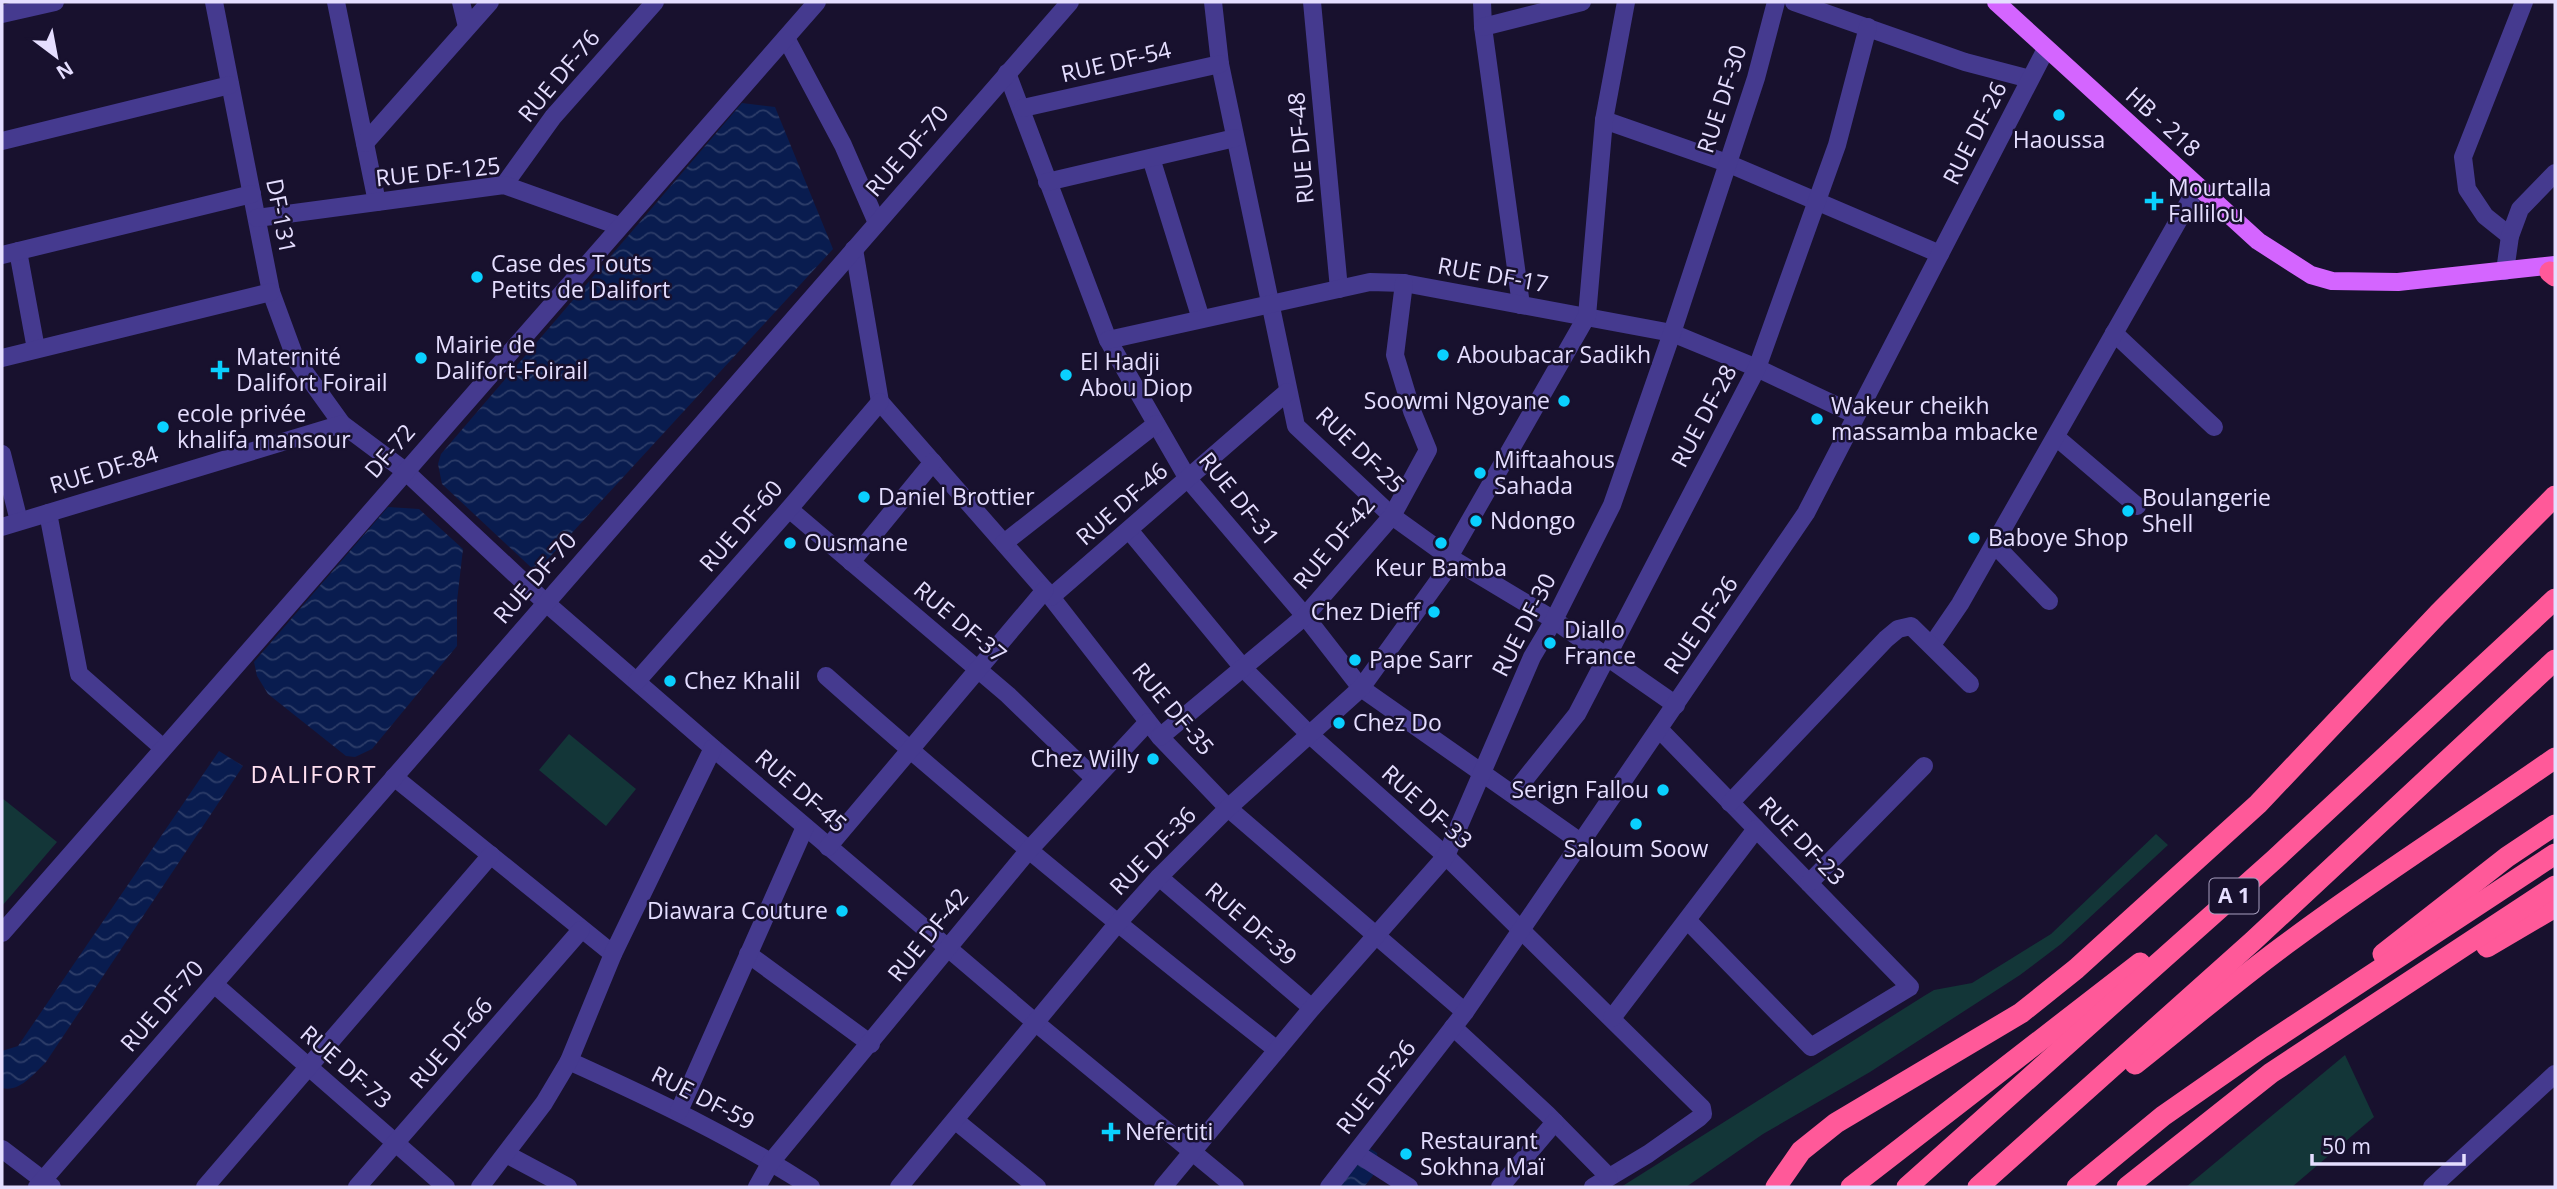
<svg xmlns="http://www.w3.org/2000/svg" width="2557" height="1189" font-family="'Open Sans',sans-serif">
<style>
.green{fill:#133638}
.water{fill:url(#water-waves)}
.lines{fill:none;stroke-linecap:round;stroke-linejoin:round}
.minor{stroke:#453a8f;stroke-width:18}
.major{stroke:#d465ff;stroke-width:18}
.highway{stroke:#ff5999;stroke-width:21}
.poi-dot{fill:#0ad0ff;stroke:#18112e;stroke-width:2.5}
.labels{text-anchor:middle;stroke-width:5;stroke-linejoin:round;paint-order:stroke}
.shield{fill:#18112e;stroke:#a8a0c0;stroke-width:2}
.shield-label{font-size:21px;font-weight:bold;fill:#e5deff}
.street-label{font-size:23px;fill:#e5deff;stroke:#18112e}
.poi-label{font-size:23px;fill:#e5deff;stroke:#18112e;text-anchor:start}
.neighbourhood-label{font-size:24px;letter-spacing:2px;fill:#ffe0f1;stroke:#18112e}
</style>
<defs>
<pattern id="water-waves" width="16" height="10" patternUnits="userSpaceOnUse" patternTransform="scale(1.75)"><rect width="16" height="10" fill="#091c4f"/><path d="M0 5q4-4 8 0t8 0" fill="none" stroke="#2d3d69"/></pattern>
</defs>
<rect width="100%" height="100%" fill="#18112e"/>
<!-- green -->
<g class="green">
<polygon points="569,734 636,789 606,826 539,770"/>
<polygon points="2,798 57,842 2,906"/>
<polygon points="2156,834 2168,845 2061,944 2020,975 1870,1072 1763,1134 1686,1187 1621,1187 1924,996 1934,990 1972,983 2051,934"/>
<polygon points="2345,1055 2374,1117 2292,1187 2186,1187"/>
</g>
<!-- water -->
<g class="water">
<polygon points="742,103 775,107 833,249 536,572 442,484 438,464 441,454"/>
<polygon points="388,507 419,509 463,549 457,601 457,646 372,749 355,757 346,756 268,694 257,676 254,662"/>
<path d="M219,751L243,766L46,1062C35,1073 19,1093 2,1088V1051L18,1046Z"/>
<polygon points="1366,1146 1377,1153 1379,1168 1364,1187 1334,1187"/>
</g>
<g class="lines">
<!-- minor -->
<g class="minor">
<polyline points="214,2 271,292 296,360 342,424 405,471 546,603 713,748 1036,1023 1235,1187"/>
<polyline points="336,2 377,202"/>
<polyline points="461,2 467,27"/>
<polyline points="1213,2 1220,64 1296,426 1392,516 1449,557 1554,620 1676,705"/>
<polyline points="1312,2 1339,289"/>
<polyline points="1482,2 1483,27 1521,305"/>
<polyline points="1794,2 1965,62 2030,79"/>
<polyline points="2,14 55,2"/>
<polyline points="1483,27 1582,2"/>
<polyline points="786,38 843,145 877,223"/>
<polyline points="1007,73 1108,340 1188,479 1305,616 1361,688 1582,843"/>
<polyline points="1023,108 1220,64"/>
<polyline points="1604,120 1727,163 1940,254"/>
<polyline points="2,141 230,85"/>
<polyline points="365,143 490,2"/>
<polyline points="1151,158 1201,319"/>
<polyline points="1047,182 1235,138"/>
<polyline points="504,185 553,117 655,2"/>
<polyline points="257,218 504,185 619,226"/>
<polyline points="2510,236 2485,216 2467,189 2463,157 2524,2"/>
<polyline points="854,249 880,402"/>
<polyline points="18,251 36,349"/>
<polyline points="2,255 252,194"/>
<polyline points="2505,271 2510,236 2520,209 2555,173"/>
<polyline points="2114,333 2214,427"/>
<polyline points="1108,340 1370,282 1404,283 1672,333 1757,368 1856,415"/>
<polyline points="2,358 271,292"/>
<polyline points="880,402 1051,597 1160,737 1228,808 1465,1012"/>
<polyline points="2056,437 2137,506"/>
<polyline points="2,454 19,521"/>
<polyline points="789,509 1008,695 1094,778"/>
<polyline points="48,513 79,674 163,748"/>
<polyline points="2,527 342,424"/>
<polyline points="1129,530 1244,669 1309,734 1446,856 1702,1108 1703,1114 1699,1118 1648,1154 1593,1187"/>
<polyline points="1004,543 1156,424"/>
<polyline points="1995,545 2049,601"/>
<polyline points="851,562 933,462"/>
<polyline points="1051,597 1287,392"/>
<polyline points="1932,645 1960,604 2198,186"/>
<path d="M826,676C972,806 1123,929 1277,1050"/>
<polyline points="637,681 789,509 880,402"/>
<polyline points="1660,730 1910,987 1811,1047 1688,921"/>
<polyline points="1160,737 1305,616 1392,516 1428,450 1412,411 1395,355 1404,283"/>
<polyline points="394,777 613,954"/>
<polyline points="1513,794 1577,714 1757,368 1837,145 1868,27"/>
<polyline points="1730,803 1886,639 1898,629 1911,626 1970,684"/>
<polyline points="828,847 1045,590"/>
<polyline points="1159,877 1312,1008"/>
<polyline points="1809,883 1924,766"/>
<polyline points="2,933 817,2"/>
<polyline points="748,954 871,1044"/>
<polyline points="214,984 446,1187"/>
<polyline points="1612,1018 1756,829"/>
<polyline points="1453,1027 1547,1114 1609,1177"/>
<path d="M569,1061C653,1099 733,1137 811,1187"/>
<polyline points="679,1111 805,827"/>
<polyline points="956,1121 1037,1187"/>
<polyline points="2,1149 52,1187"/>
<polyline points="1356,1153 1409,1187"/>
<polyline points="506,1154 568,1187"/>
<polyline points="37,1187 1070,2"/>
<polyline points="205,1187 491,855"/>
<polyline points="357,1187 581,930"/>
<polyline points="480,1187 544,1103 569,1061 613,954 713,748"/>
<polyline points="757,1187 771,1162 1028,851 1148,722"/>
<polyline points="899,1187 1117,924 1159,877 1228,808 1361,688 1444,573 1449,557 1587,316 1604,120 1626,2"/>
<polyline points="1163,1187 1312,1008 1446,856 1532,657 1554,620 1612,505 1672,333 1756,78 1776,2"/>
<polyline points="1329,1187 1465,1012 1806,513 2046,49"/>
<polyline points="1500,1187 1555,1122"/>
<polyline points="2432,1187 2555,1074"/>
</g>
<!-- major -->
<polyline class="major" points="1996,2 2258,241 2311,275 2332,281 2398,282 2555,265"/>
<!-- highway -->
<g class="highway">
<polyline points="2550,272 2555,276"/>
<polyline points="2487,947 2555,907"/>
<polyline points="2383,954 2507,857 2555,825"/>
<path d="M2135,1064C2188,1022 2239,978 2293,939C2379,875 2468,819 2555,758"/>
<polyline points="1776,1187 1801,1151 1836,1123 2021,1013 2076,969 2258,804 2438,614 2555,496"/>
<polyline points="1851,1187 2140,963"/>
<polyline points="1907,1187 2275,859 2555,599"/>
<polyline points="1978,1187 2253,941 2555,660"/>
<polyline points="2077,1187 2163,1116 2262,1047 2555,854"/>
<polyline points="2127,1187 2271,1073 2555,886"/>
</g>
</g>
<!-- markers -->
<g class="poi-dot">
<circle cx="2059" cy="115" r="7"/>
<path d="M2150.5 190.5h7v7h7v7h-7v7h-7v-7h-7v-7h7z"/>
<circle cx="477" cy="277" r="7"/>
<circle cx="1443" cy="355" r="7"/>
<circle cx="421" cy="358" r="7"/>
<path d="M216.5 359.5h7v7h7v7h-7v7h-7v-7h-7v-7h7z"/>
<circle cx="1066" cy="375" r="7"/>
<circle cx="1564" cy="401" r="7"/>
<circle cx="1817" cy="419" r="7"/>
<circle cx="163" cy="427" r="7"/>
<circle cx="1480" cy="473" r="7"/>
<circle cx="864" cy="497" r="7"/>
<circle cx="2128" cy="511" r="7"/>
<circle cx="1476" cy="521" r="7"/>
<circle cx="1974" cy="538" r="7"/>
<circle cx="790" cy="543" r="7"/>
<circle cx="1441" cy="543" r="7"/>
<circle cx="1434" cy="612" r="7"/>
<circle cx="1550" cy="643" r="7"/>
<circle cx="1355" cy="660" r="7"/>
<circle cx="670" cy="681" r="7"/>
<circle cx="1339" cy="723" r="7"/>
<circle cx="1153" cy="759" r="7"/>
<circle cx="1663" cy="790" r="7"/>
<circle cx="1636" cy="824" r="7"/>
<circle cx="842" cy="911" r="7"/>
<path d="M1107.5 1121.5h7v7h7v7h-7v7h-7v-7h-7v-7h7z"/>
<circle cx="1406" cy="1154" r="7"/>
</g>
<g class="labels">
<!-- shield labels -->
<rect class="shield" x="2209.5" y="878.5" width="49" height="35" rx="5"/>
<g class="shield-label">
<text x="2234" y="903">A 1</text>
</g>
<!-- street labels -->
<g class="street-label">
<text transform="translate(1116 62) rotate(-13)" y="8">RUE DF-54</text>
<text transform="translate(559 76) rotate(-50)" y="8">RUE DF-76</text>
<text transform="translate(1722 99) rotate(-72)" y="8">RUE DF-30</text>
<text transform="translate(2163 122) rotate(42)" y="8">HB - 218</text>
<text transform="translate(1975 133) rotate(-63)" y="8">RUE DF-26</text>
<text transform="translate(1301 148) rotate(-95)" y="8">RUE DF-48</text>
<text transform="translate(907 151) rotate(-49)" y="8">RUE DF-70</text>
<text transform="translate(438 172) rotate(-6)" y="8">RUE DF-125</text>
<text transform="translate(281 216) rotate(79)" y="8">DF-131</text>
<text transform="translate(1493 275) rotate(10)" y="8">RUE DF-17</text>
<text transform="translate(1704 416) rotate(-62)" y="8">RUE DF-28</text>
<text transform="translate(1360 450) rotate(44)" y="8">RUE DF-25</text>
<text transform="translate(390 451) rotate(-49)" y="8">DF-72</text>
<text transform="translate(104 470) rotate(-17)" y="8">RUE DF-84</text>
<text transform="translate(1239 499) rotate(51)" y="8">RUE DF-31</text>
<text transform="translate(1122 504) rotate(-41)" y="8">RUE DF-46</text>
<text transform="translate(741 526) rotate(-49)" y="8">RUE DF-60</text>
<text transform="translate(1334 543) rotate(-50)" y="8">RUE DF-42</text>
<text transform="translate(535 578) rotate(-49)" y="8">RUE DF-70</text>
<text transform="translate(960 622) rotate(40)" y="8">RUE DF-37</text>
<text transform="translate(1524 625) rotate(-63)" y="8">RUE DF-30</text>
<text transform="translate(1701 625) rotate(-56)" y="8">RUE DF-26</text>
<text transform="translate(1173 709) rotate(50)" y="8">RUE DF-35</text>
<text transform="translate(801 791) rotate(41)" y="8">RUE DF-45</text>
<text transform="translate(1427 807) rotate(42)" y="8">RUE DF-33</text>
<text transform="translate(1802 841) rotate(46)" y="8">RUE DF-23</text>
<text transform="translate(1153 851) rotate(-46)" y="8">RUE DF-36</text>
<text transform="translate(1251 924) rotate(41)" y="8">RUE DF-39</text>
<text transform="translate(928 935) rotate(-51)" y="8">RUE DF-42</text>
<text transform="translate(162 1006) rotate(-49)" y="8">RUE DF-70</text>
<text transform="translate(451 1043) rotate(-49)" y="8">RUE DF-66</text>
<text transform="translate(346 1067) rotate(41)" y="8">RUE DF-73</text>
<text transform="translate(1376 1087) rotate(-52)" y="8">RUE DF-26</text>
<text transform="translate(703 1098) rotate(27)" y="8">RUE DF-59</text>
</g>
<!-- poi labels -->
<g class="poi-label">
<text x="2059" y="148" text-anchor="middle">Haoussa</text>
<text x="2168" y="196">Mourtalla<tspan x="2168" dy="26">Fallilou</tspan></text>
<text x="491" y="272">Case des Touts<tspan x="491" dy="26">Petits de Dalifort</tspan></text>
<text x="435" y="353">Mairie de<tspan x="435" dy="26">Dalifort-Foirail</tspan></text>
<text x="1457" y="363">Aboubacar Sadikh</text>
<text x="236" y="365">Maternité<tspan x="236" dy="26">Dalifort Foirail</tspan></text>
<text x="1080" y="370">El Hadji<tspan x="1080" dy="26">Abou Diop</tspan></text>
<text x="1550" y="409" text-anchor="end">Soowmi Ngoyane</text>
<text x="1831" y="414">Wakeur cheikh<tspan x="1831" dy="26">massamba mbacke</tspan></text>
<text x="177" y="422">ecole privée<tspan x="177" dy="26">khalifa mansour</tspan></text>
<text x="1494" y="468">Miftaahous<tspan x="1494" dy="26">Sahada</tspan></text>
<text x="878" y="505">Daniel Brottier</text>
<text x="2142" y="506">Boulangerie<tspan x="2142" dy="26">Shell</tspan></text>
<text x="1490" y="529">Ndongo</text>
<text x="1988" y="546">Baboye Shop</text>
<text x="804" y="551">Ousmane</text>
<text x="1441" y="576" text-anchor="middle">Keur Bamba</text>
<text x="1420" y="620" text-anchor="end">Chez Dieff</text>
<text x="1564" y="638">Diallo<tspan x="1564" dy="26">France</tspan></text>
<text x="1369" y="668">Pape Sarr</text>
<text x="684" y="689">Chez Khalil</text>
<text x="1353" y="731">Chez Do</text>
<text x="1139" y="767" text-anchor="end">Chez Willy</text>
<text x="1649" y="798" text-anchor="end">Serign Fallou</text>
<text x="1636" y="857" text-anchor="middle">Saloum Soow</text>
<text x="828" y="919" text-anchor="end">Diawara Couture</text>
<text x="1125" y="1140">Nefertiti</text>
<text x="1420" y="1149">Restaurant<tspan x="1420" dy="26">Sokhna Maï</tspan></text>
</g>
<!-- neighbourhood labels -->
<g class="neighbourhood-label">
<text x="314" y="783">DALIFORT</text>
</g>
</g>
<!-- border -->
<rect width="2557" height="1189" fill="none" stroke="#e5deff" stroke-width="7"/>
<!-- north arrow -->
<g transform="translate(56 56) rotate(148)" stroke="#18112e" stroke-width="5" paint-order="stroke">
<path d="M0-5L12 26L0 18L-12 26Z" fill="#e5deff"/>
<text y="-10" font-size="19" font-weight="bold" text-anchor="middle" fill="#e5deff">N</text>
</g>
<!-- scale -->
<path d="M2312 1154v10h152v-10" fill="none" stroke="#e5deff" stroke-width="3.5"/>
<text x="2322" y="1154" font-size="21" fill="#e5deff" stroke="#18112e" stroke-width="5" paint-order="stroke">50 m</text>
</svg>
